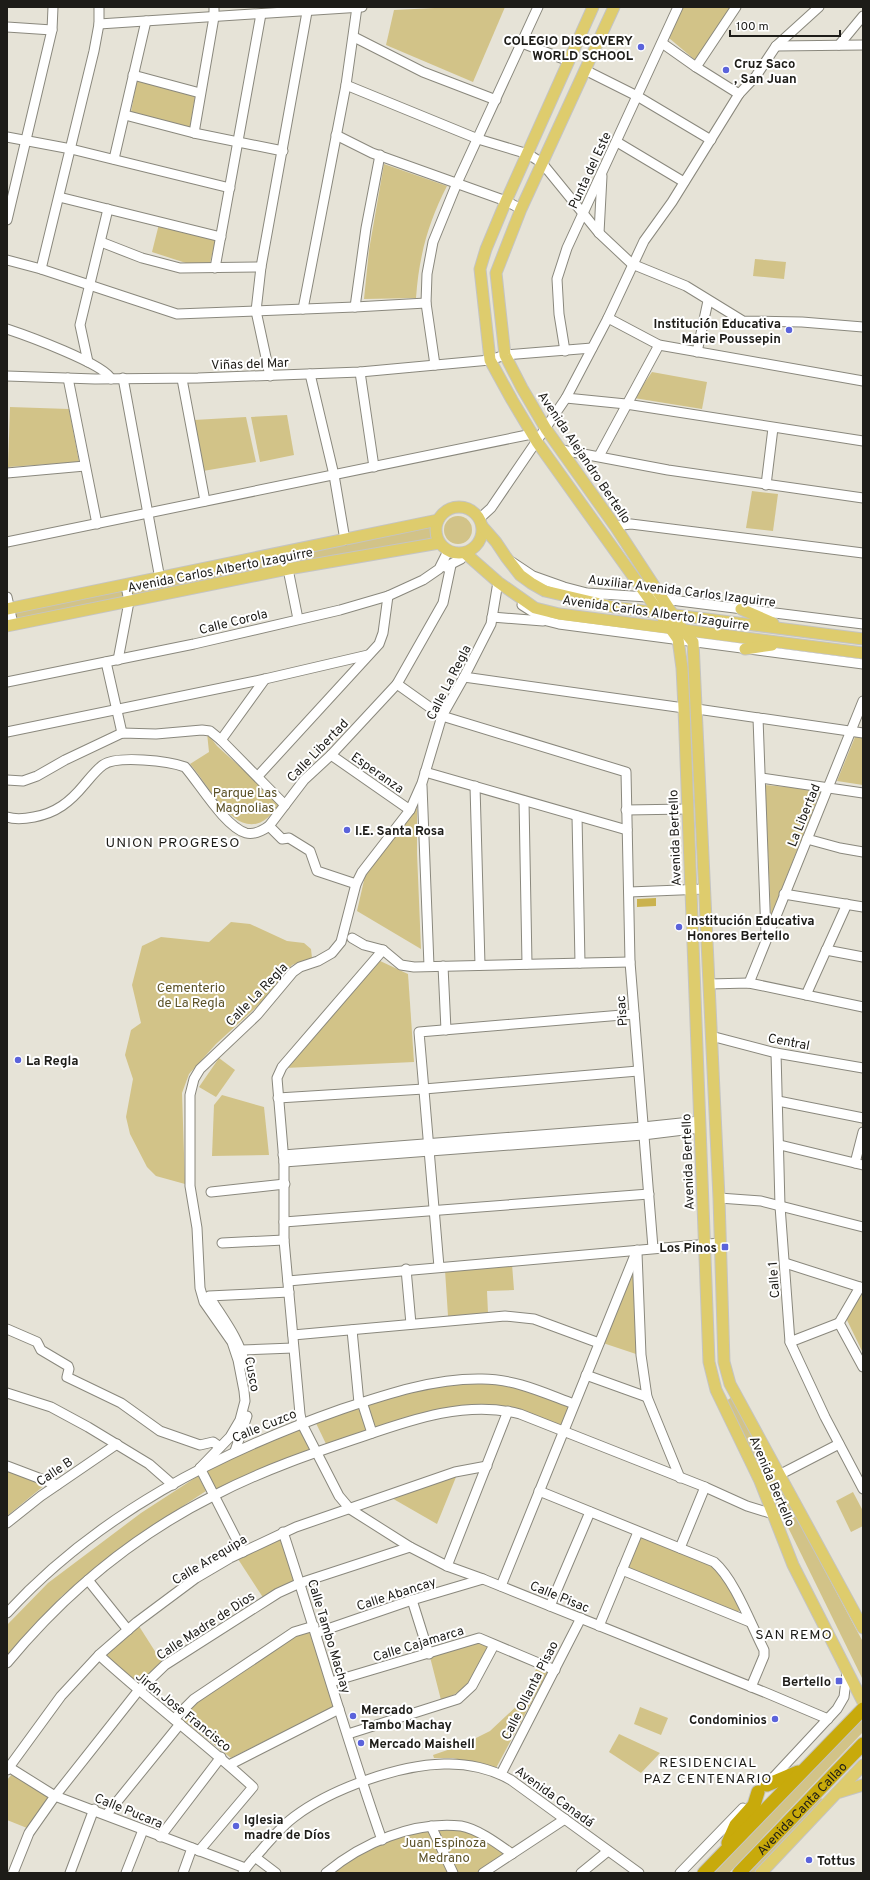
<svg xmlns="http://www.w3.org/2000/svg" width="870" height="1880" font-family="Overpass,sans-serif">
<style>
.green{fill:#d2c388}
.water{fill:#cab24e}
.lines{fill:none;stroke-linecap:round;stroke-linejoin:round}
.minor-casing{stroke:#8a887d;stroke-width:11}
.major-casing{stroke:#c4c4c3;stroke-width:13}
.highway-casing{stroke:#c4c4c3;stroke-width:15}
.minor{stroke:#fff;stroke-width:9}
.major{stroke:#decc6d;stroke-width:11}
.highway{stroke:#c8aa0b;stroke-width:13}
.poi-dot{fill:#5b63db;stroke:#fff;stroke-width:1.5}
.labels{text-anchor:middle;stroke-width:4;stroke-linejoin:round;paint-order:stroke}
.poi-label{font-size:13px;font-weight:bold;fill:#1d1c18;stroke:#fff;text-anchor:start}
.street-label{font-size:13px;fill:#1d1c18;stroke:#fff}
.park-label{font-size:13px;fill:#5a5026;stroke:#fff}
.neighbourhood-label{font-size:14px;letter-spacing:1px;fill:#1d1c18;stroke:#fff}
</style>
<rect width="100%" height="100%" fill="#e6e3d7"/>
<!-- green -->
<g class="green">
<polygon points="455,7 505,7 473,82 386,45 394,10"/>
<polygon points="683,7 731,7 695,60 669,38"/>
<polygon points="137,80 195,96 190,127 131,112"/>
<path d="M384,164L447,186C428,223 419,256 416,298L364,299L369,250Z"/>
<polygon points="159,224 216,238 210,263 189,264 152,252"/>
<polygon points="755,259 786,262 784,279 753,276"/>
<polygon points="652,372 707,382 702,409 634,398"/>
<polygon points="10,407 69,409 79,462 8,467"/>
<polygon points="287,415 294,455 260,462 251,417"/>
<polygon points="246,417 256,462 203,471 194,420"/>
<polygon points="752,491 778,494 773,531 746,528"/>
<circle cx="458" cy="530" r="14"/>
<polygon points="430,527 433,538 7,620 7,614"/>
<path d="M207,733L217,746L280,803C244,859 213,790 190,764L209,752Z"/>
<polygon points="855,737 863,738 863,785 837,781"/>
<polygon points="765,785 821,790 771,916"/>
<polygon points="417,808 417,853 421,949 357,911 365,876"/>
<polygon points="231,922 250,924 287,941 304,943 311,949 312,958 292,965 263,1001 216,1044 189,1074 182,1093 185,1184 156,1176 147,1167 130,1134 126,1117 133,1079 125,1055 131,1030 141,1023 132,985 142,946 161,937 209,942"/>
<polygon points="378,960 408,974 414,1062 285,1068"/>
<polygon points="219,1058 235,1070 216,1097 199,1087"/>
<polygon points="222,1095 264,1107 269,1155 212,1156 214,1105"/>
<polygon points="512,1264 514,1290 487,1291 488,1313 448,1316 445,1270"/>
<polygon points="634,1269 639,1355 603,1343"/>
<polygon points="859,1294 863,1295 863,1353 846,1318"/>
<polygon points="454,1383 508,1383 571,1405 562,1429 481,1406 373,1429 365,1403 415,1389"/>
<polygon points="732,1397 863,1642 863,1680 726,1401"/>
<polygon points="361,1405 370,1432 327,1446 315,1421"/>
<polygon points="303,1426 315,1449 217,1491 204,1469"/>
<polygon points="7,1470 46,1484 7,1516"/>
<polygon points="198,1476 206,1491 131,1540 62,1596 7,1655 7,1625 48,1583 141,1513"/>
<polygon points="456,1477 437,1524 390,1497"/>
<polygon points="853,1492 863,1511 863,1526 851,1532 836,1501"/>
<polygon points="282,1535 298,1581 264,1599 236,1556"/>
<polygon points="639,1535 708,1562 721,1572 741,1608 737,1613 627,1568"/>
<polygon points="137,1623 165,1667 141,1693 99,1657"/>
<polygon points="312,1629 335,1706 231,1758 183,1720 197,1702 291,1639"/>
<path d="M481,1640L490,1645C476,1670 471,1691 441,1700L430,1657Z"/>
<polygon points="538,1665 549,1670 496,1768 453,1758 434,1758 433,1755 462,1745 490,1731 520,1703"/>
<polygon points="640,1707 668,1718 661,1735 634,1724"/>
<polygon points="863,1717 863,1732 729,1873 714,1873"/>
<polygon points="619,1734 660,1753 641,1773 609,1752"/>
<polygon points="12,1774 49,1796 27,1828 7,1820 7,1780"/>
<polygon points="821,1798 824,1801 755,1873 748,1873"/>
<polygon points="431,1826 487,1832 517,1850 483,1873 323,1873 382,1840"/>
</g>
<!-- water -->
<polygon class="water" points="656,898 656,906 637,907 637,899"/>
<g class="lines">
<defs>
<g id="minor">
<polyline points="99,24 362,7"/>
<polyline points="7,27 52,30"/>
<polyline points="354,37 423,72 496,100"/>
<polyline points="522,43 569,61"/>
<polyline points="662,43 696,67 739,94"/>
<polyline points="839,45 863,16"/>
<polyline points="776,46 863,45"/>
<polyline points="696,67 736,7"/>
<polyline points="585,70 637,96 711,140"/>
<polyline points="133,75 200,93"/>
<polyline points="346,85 478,139 528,154 542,163 599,233 632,264 686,286 743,321 802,322 863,327"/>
<polyline points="125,115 194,133 283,151"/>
<polyline points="194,133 214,17 214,7"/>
<polyline points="336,135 372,153 506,201 521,209"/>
<polyline points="7,137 71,149 230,188"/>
<polyline points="617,142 684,182"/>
<polyline points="114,159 146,21"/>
<polyline points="59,197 221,237"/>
<polyline points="7,220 52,30 53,7"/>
<polyline points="599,233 602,176"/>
<polyline points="101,242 142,258 180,268 261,267"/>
<polyline points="7,260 41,269 177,314 355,307 426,303"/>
<polyline points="215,268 261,14"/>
<polyline points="41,269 94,51 99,24 99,7"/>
<polyline points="355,307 366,228 380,155"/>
<polyline points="303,309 346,85 357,7"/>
<polyline points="608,318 659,345 863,381"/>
<path d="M7,329C25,335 105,364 111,379"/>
<polyline points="565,351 559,314 557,279 567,248 678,7"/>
<polyline points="697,352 708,301"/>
<polyline points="88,362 80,325 108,209"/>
<polyline points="435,365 426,303 427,274 433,242 457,183 538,7"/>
<polyline points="360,372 374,467"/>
<polyline points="310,374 334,475 345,540"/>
<polyline points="7,376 95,379 198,378 360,372 490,360 505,355 592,348"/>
<polyline points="270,376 256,311 261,267 307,12"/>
<polyline points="68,378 97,524"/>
<polyline points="123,378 160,579"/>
<polyline points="182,379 205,501"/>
<polyline points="566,398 626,404 863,441"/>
<polyline points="562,450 668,470 863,498"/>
<polyline points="599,456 659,345"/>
<polyline points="7,473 85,466"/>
<polyline points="766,485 773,428"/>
<polyline points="479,519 491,508 566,398 608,318 644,241 672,202 739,94 756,76 776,46 819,7"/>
<polyline points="615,526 631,524 863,553"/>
<polyline points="7,542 532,434"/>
<polyline points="512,562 533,576 564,587 587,593 647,597 863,624"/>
<polyline points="445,567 461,559 465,553"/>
<polyline points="288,569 298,619"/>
<polyline points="7,597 13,624"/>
<polyline points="522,605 547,621 559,624 863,664"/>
<polyline points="492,617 543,621"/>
<polyline points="118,660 129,602 126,586"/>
<polyline points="106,662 122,733"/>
<polyline points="464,677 684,708"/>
<polyline points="7,682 194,644 340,610 388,596 423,580 439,569 448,551"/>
<polyline points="397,684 442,716 626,772 630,962 653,1248"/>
<polyline points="697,709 863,733"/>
<polyline points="758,718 766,935"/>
<polyline points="7,732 265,679 368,655"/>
<polyline points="221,740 265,679"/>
<polyline points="331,755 410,810"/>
<polyline points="425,772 627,830"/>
<polyline points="258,776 379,644 383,633 388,596"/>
<polyline points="761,778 863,793"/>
<polyline points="7,780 23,781 37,776 65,760 122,733 156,734 202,730 210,731 221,740 285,805"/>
<polyline points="422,786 429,966"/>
<polyline points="475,786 480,965"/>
<polyline points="524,801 527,964"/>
<polyline points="626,810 687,809"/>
<polyline points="577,816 580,963"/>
<path d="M7,817C16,820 24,819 34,817C56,813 70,802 84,785C90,778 96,770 103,765C117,755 169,761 185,767C200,784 225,827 246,833C254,835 262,831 269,826L304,780L331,755L397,684L443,603L451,565"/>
<polyline points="269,826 282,839 289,838 310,851 317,871 356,884"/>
<polyline points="807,839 840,848 863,852"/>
<polyline points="629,892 705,889"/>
<polyline points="784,894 863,907"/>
<polyline points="352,938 364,945 383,950 401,965 414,967 630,962"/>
<polyline points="383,950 282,1067 277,1078 284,1162 284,1240 300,1414 302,1424 339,1496 350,1509 410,1547 447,1566 483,1579 769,1694 828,1719"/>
<polyline points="826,950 863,957"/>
<polyline points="443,966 446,1030"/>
<polyline points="749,983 863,701"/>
<polyline points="709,984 749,983 863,1007"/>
<polyline points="806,995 847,904"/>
<polyline points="711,1036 776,1053 863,1068"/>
<polyline points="776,1053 780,1206 790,1342 825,1417 863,1489"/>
<polyline points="278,1098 424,1089 638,1071"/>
<polyline points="778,1101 863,1118"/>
<polyline points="780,1145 863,1165"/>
<polyline points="283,1155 643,1127 700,1121"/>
<polyline points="284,1162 643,1135 700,1128"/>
<polyline points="855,1163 863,1132"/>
<polyline points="211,1192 285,1184"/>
<polyline points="719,1198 761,1201 863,1227"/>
<polyline points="284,1222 649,1194"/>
<polyline points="222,1243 284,1240"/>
<polyline points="637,1253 641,1355 647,1397 680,1478"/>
<polyline points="785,1263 863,1288"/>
<polyline points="439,1267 419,1032 634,1014"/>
<polyline points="406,1269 411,1324"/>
<polyline points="288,1281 720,1243"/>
<polyline points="860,1287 839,1323 863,1367"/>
<polyline points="7,1329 37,1342 41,1350 68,1366 69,1369 67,1377 121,1403 160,1431 200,1445 213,1442 220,1447"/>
<polyline points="352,1330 359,1403"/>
<polyline points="293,1335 505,1316 534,1319 599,1343"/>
<polyline points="790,1342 839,1323"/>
<polyline points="242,1350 293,1348"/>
<path d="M245,1364C239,1338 223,1319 209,1296L289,1292"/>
<polyline points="586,1375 647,1397"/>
<polyline points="7,1393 51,1407 88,1427 149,1464 173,1485"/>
<polyline points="362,1402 372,1433"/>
<polyline points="235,1451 247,1416"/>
<polyline points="7,1466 57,1485"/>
<polyline points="200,1468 230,1437 240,1420 245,1401 244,1391 238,1360 232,1342 204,1302 200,1288 197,1228 190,1186 190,1095 194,1079 200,1069 257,1015 293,972 300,967 318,961 332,953 341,942 356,884 362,872 410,810 422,783 442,716 464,677 491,624 498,582"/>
<polyline points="200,1468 243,1552"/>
<polyline points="779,1475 839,1444"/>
<path d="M539,1491L714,1562C735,1580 751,1625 764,1650V1656L751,1687"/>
<polyline points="7,1523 41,1496 117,1444"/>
<path d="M283,1532C317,1635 346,1738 382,1840"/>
<polyline points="680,1548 705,1487"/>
<polyline points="447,1566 508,1411"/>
<polyline points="622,1570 750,1622"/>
<polyline points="88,1580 128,1630"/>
<polyline points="501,1586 637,1250"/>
<polyline points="412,1600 429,1654"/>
<polyline points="550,1606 590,1512"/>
<path d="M7,1613C98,1514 217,1453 342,1409C387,1394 435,1378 482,1379C515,1379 544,1393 574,1404"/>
<polyline points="599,1626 638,1532"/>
<polyline points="316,1633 412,1600 483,1579"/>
<path d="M99,1655C149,1701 203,1741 253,1787L199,1851"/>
<path d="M7,1663C64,1594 135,1535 215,1495C263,1470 313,1453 364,1436C413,1419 468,1400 520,1414L705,1487L747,1506L773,1514"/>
<polyline points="331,1682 479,1638 555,1670"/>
<polyline points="174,1719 194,1699 294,1632 314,1626"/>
<polyline points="348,1734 458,1699 472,1686 494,1645"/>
<polyline points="229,1765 339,1709"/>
<polyline points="7,1766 55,1796 245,1868"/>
<polyline points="7,1770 61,1696 99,1655 137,1622 196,1578 230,1558 296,1527 455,1472 487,1466"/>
<polyline points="501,1774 581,1618"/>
<polyline points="769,1782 837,1709 844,1697 847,1672"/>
<polyline points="107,1814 180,1724"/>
<polyline points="431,1826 453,1873"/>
<polyline points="160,1837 221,1757"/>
<polyline points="255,1857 276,1873"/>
<polyline points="13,1873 29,1833 55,1796 138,1691 165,1665 278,1593 300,1583 410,1547"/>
<polyline points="70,1873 94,1809"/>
<polyline points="126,1873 143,1830"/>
<polyline points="183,1873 192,1848"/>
<path d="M243,1873C248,1863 257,1856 264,1847C273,1837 283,1825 294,1817C331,1789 398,1765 444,1764C467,1763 492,1769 511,1780L639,1873"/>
<path d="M326,1873C362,1843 413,1821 461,1826C478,1829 498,1844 512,1854"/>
<polyline points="483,1873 565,1819"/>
<polyline points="581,1873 608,1851"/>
<polyline points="680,1873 743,1808"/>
</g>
<g id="major">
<polyline points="593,7 506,201 486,249 480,269 490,360 512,400 537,442 678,639 682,668 684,708 709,1362 716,1390 760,1481 793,1565 863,1702"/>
<polyline points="614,7 521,209 496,273 499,301 505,355 522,388 546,429 615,526 683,630 693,642 719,1198 724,1362 730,1384 863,1628"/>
<circle cx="459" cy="530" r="23"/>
<polyline points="482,526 496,542 506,557 520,575 531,583 545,591 613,607 863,639"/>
<polyline points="465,553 498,582 535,608 559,614 637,624 863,653"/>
<polyline points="7,609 438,520"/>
<polyline points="741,609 773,623"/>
<polyline points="7,626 288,569 439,543"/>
<polyline points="745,649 772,645"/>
<polyline points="840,1792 863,1785"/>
<polyline points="761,1873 863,1765"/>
</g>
<g id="highway">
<polyline points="767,1785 798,1772"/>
<polyline points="728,1843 736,1825 754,1805 758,1792"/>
<polyline points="704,1873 863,1709"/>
<path id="s1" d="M739,1873L863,1744"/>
</g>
</defs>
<!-- minor casing -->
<use href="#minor" class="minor-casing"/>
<!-- major casing -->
<use href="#major" class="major-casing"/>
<!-- highway casing -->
<use href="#highway" class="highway-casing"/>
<!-- minor -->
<use href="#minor" class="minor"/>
<!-- major -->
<use href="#major" class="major"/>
<!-- highway -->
<use href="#highway" class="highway"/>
</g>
<!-- markers -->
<g class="poi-dot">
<circle cx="641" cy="47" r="4"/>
<circle cx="726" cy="70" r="4"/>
<circle cx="789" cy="330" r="4"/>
<circle cx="347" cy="830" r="4"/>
<circle cx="679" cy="927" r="4"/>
<circle cx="18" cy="1060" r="4"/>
<rect x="721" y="1243" width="8" height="8" rx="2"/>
<rect x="835" y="1677" width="8" height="8" rx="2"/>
<circle cx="353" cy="1716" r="4"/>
<circle cx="775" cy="1719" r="4"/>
<circle cx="361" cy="1743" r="4"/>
<circle cx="236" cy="1826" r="4"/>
<circle cx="809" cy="1860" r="4"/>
</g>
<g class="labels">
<!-- poi labels -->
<g class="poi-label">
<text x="633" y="45" text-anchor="end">COLEGIO DISCOVERY<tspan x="633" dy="15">WORLD SCHOOL</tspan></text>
<text x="734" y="68">Cruz Saco<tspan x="734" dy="15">, San Juan</tspan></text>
<text x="781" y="328" text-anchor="end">Institución Educativa<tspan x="781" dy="15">Marie Poussepin</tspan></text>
<text x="355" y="835">I.E. Santa Rosa</text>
<text x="687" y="925">Institución Educativa<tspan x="687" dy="15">Honores Bertello</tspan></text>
<text x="26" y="1065">La Regla</text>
<text x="717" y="1252" text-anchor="end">Los Pinos</text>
<text x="831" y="1686" text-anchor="end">Bertello</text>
<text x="361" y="1714">Mercado<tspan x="361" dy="15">Tambo Machay</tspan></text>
<text x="767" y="1724" text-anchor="end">Condominios</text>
<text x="369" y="1748">Mercado Maishell</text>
<text x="244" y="1824">Iglesia<tspan x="244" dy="15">madre de Díos</tspan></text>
<text x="817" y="1865">Tottus</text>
</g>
<!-- street labels -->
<g class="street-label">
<text transform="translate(589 170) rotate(-65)" y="5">Punta del Este</text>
<text transform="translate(250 363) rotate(-2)" y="5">Viñas del Mar</text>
<text transform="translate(585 457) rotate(56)" y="5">Avenida Alejandro Bertello</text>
<text transform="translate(220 569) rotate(-11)" y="5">Avenida Carlos Alberto Izaguirre</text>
<text transform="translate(682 590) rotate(7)" y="5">Auxiliar Avenida Carlos Izaguirre</text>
<text transform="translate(656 612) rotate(8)" y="5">Avenida Carlos Alberto Izaguirre</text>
<text transform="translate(233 621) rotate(-14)" y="5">Calle Corola</text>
<text transform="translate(448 682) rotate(-63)" y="5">Calle La Regla</text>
<text transform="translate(317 750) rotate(-46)" y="5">Calle Libertad</text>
<text transform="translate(378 772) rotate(35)" y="5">Esperanza</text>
<text transform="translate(803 815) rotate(-68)" y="5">La Libertad</text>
<text transform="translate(674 838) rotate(-92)" y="5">Avenida Bertello</text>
<text transform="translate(256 994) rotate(-46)" y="5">Calle La Regla</text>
<text transform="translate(621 1011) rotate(-94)" y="5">Pisac</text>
<text transform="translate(789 1041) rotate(11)" y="5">Central</text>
<text transform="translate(687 1162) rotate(-92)" y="5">Avenida Bertello</text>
<text transform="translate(773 1280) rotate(-94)" y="5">Calle 1</text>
<text transform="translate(253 1374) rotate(79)" y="5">Cusco</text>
<text transform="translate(264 1425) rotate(-22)" y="5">Calle Cuzco</text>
<text transform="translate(54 1471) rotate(-34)" y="5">Calle B</text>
<text transform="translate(773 1481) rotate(67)" y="5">Avenida Bertello</text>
<text transform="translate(209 1559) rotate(-31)" y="5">Calle Arequipa</text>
<text transform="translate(396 1593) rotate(-18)" y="5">Calle Abancay</text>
<text transform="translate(560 1596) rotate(22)" y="5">Calle Pisac</text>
<text transform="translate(205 1625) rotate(-33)" y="5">Calle Madre de Dios</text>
<text transform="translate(330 1636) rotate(73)" y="5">Calle Tambo Machay</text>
<text transform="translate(418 1643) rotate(-17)" y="5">Calle Cajamarca</text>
<text transform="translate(529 1690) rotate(-63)" y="5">Calle Ollanta Pisao</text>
<text transform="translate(184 1711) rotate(39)" y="5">Jirón Jose Francisco</text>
<text transform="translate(555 1796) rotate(36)" y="5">Avenida Canadá</text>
<text dy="5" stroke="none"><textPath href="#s1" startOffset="90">Avenida Canta Callao</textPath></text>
<text transform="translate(129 1810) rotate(22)" y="5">Calle Pucara</text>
</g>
<!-- park labels -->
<g class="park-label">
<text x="245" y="797">Parque Las<tspan x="245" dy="15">Magnolias</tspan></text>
<text x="191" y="992">Cementerio<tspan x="191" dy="15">de La Regla</tspan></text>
<text x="444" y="1847">Juan Espinoza<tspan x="444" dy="15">Medrano</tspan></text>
</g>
<!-- neighbourhood labels -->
<g class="neighbourhood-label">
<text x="173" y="847">UNION PROGRESO</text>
<text x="794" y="1639">SAN REMO</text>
<text x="708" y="1767">RESIDENCIAL<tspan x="708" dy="16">PAZ CENTENARIO</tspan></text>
</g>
</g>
<!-- border -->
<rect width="870" height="1880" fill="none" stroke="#1d1c18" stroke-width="16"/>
<!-- scale -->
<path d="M730 30v6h110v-6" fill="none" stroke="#1d1c18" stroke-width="2"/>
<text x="736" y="30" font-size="12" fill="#1d1c18" stroke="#ffffff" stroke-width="3" paint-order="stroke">100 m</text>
</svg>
